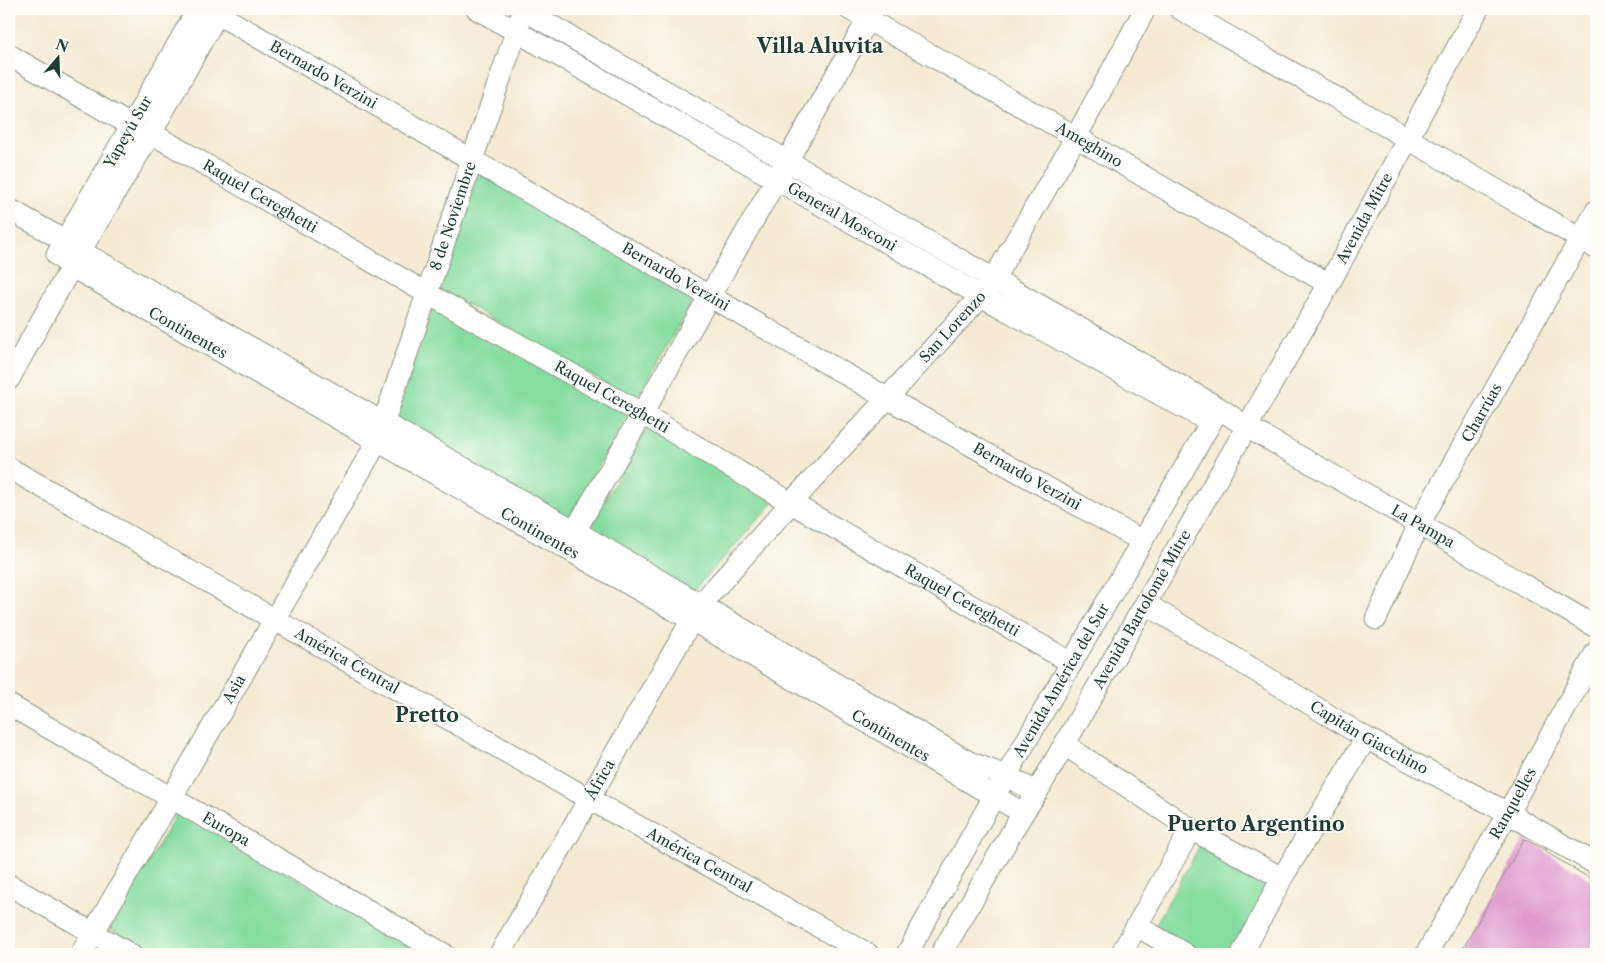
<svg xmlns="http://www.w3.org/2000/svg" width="1605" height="963" font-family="'Libre Caslon Text',serif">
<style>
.green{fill:#86dda1;stroke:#528d6a}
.building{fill:#e098cc}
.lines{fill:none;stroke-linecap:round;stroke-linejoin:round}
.minor-casing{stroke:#8a9484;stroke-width:23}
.minor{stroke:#fff;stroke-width:21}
.labels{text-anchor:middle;stroke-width:4;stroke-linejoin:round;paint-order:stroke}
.street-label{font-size:15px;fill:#1f3d34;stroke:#fdfcf7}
.district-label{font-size:20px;font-weight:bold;fill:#1f3d34;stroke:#fdfcf7}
</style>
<rect width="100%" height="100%" fill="#fdfcf7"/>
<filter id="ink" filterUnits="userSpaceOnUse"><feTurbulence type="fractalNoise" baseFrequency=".02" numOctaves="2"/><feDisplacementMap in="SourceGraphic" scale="10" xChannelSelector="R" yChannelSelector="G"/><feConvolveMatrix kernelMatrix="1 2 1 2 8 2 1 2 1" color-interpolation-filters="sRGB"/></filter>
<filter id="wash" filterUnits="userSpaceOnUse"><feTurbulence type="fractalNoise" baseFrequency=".0096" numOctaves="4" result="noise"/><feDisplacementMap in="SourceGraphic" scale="20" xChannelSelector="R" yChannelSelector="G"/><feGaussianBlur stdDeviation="1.12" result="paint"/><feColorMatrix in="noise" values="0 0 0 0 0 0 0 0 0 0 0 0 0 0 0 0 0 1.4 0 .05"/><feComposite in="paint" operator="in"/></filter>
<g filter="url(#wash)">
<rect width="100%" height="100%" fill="#f5ebd5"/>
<!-- green -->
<g class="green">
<polygon points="479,172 695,297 636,400 440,289"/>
<polygon points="434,304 628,415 568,519 395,421"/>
<polygon points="648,426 774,502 693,592 588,530"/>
<polygon points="178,811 428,954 155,954 110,929"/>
<polygon points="1203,840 1279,883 1239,954 1205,954 1155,926"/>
</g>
<g id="blocks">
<!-- building -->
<polygon class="building" points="1524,839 1547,850 1546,852 1596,882 1596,954 1460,954"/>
</g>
</g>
<g filter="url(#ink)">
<use href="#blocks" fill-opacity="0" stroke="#8a9484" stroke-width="1"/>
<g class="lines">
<defs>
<g id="minor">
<path id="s1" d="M198,9L57,255L72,267L690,619L1023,813"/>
<path id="s2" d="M209,9L887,398L1142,541"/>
<path id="s3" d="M477,9L981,296L1210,422"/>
<path id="s4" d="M522,9L1219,408L1247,427L1419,524L1596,627"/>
<path id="s5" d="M849,9L1076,137L1329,284"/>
<polyline points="1180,9 1407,138 1596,248"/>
<polyline points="9,55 132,126"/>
<path id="s6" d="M151,133L428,294L641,413L791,503L1072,663"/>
<polyline points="9,209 65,241 80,251 575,531 969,762 1006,776 1037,792"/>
<polyline points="9,379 80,251 151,133 220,9"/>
<path id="s7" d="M9,468L589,799L868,954"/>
<polyline points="575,531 874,9"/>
<path id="s8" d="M1146,604L1366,738L1508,813L1596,864"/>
<path id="s9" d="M1376,619L1419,524L1596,211"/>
<path id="s10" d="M9,705L444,954"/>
<polyline points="1065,745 1191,829 1282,878"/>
<polyline points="9,885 130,954"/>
<polyline points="1137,926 1185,954"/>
<path id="s11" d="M81,954L377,442L472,160L524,9"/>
<path id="s12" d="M500,954L701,604L791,503L981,296L993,280L1076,137L1145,9"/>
<path id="s13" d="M907,954L994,796L1006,776L1218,410"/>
<path id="s14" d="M941,954L1023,813L1037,792L1329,284L1478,9"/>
<polyline points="1121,954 1191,829"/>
<polyline points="1242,954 1282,878 1366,738"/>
<path id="s15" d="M1426,954L1508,813L1596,652"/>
</g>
</defs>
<!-- minor casing -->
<use href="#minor" class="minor-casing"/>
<!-- minor -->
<use href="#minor" class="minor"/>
</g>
</g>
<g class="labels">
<!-- street labels -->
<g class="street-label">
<text dy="5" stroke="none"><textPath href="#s2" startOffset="132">Bernardo Verzini</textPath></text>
<text transform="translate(128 132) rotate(-60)" y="5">Yapeyú Sur</text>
<text dy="5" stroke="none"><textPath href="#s5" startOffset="276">Ameghino</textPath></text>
<text dy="5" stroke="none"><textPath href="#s6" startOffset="126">Raquel Cereghetti</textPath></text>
<text dy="5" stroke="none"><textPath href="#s11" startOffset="830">8 de Noviembre</textPath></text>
<text dy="5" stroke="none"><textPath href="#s3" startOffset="420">General Mosconi</textPath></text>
<text dy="5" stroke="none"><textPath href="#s14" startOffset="849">Avenida Mitre</textPath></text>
<text dy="5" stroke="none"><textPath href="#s2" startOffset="538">Bernardo Verzini</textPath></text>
<text dy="5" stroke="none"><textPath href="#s12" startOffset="778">San Lorenzo</textPath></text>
<text dy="5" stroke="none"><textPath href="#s1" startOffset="436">Continentes</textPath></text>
<text dy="5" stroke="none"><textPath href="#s6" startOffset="531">Raquel Cereghetti</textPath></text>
<text dy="5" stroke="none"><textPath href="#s9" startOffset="232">Charrúas</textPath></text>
<text dy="5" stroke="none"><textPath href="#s2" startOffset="942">Bernardo Verzini</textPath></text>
<text dy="5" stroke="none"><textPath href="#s4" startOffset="1039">La Pampa</textPath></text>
<text dy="5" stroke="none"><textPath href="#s1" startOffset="841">Continentes</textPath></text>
<text dy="5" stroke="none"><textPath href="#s6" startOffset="936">Raquel Cereghetti</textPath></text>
<text dy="5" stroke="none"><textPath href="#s14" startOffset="399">Avenida Bartolomé Mitre</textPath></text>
<text dy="5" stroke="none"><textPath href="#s7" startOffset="389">América Central</textPath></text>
<text dy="5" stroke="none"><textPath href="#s13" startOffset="314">Avenida América del Sur</textPath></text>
<text dy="5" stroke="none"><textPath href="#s11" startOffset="306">Asia</textPath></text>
<text dy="5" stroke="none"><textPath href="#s1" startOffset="1246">Continentes</textPath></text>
<text dy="5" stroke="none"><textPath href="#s8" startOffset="260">Capitán Giacchino</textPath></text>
<text dy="5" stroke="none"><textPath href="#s12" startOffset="201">África</textPath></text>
<text dy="5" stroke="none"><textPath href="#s15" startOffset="174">Ranquelles</textPath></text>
<text dy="5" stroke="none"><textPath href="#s10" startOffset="250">Europa</textPath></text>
<text dy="5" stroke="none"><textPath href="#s7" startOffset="794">América Central</textPath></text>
</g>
<!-- district labels -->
<g class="district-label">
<text x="820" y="53">Villa Aluvita</text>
<text x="427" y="722">Pretto</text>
<text x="1256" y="831">Puerto Argentino</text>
</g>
</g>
<!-- margin -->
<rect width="1605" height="963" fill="none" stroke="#fdfcf7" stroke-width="30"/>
<!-- north arrow -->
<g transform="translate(58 58) rotate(19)" stroke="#fdfcf7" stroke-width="4" paint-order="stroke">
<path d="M0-4L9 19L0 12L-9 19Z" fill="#1f3d34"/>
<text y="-8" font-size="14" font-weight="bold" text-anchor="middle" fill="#1f3d34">N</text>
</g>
</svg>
